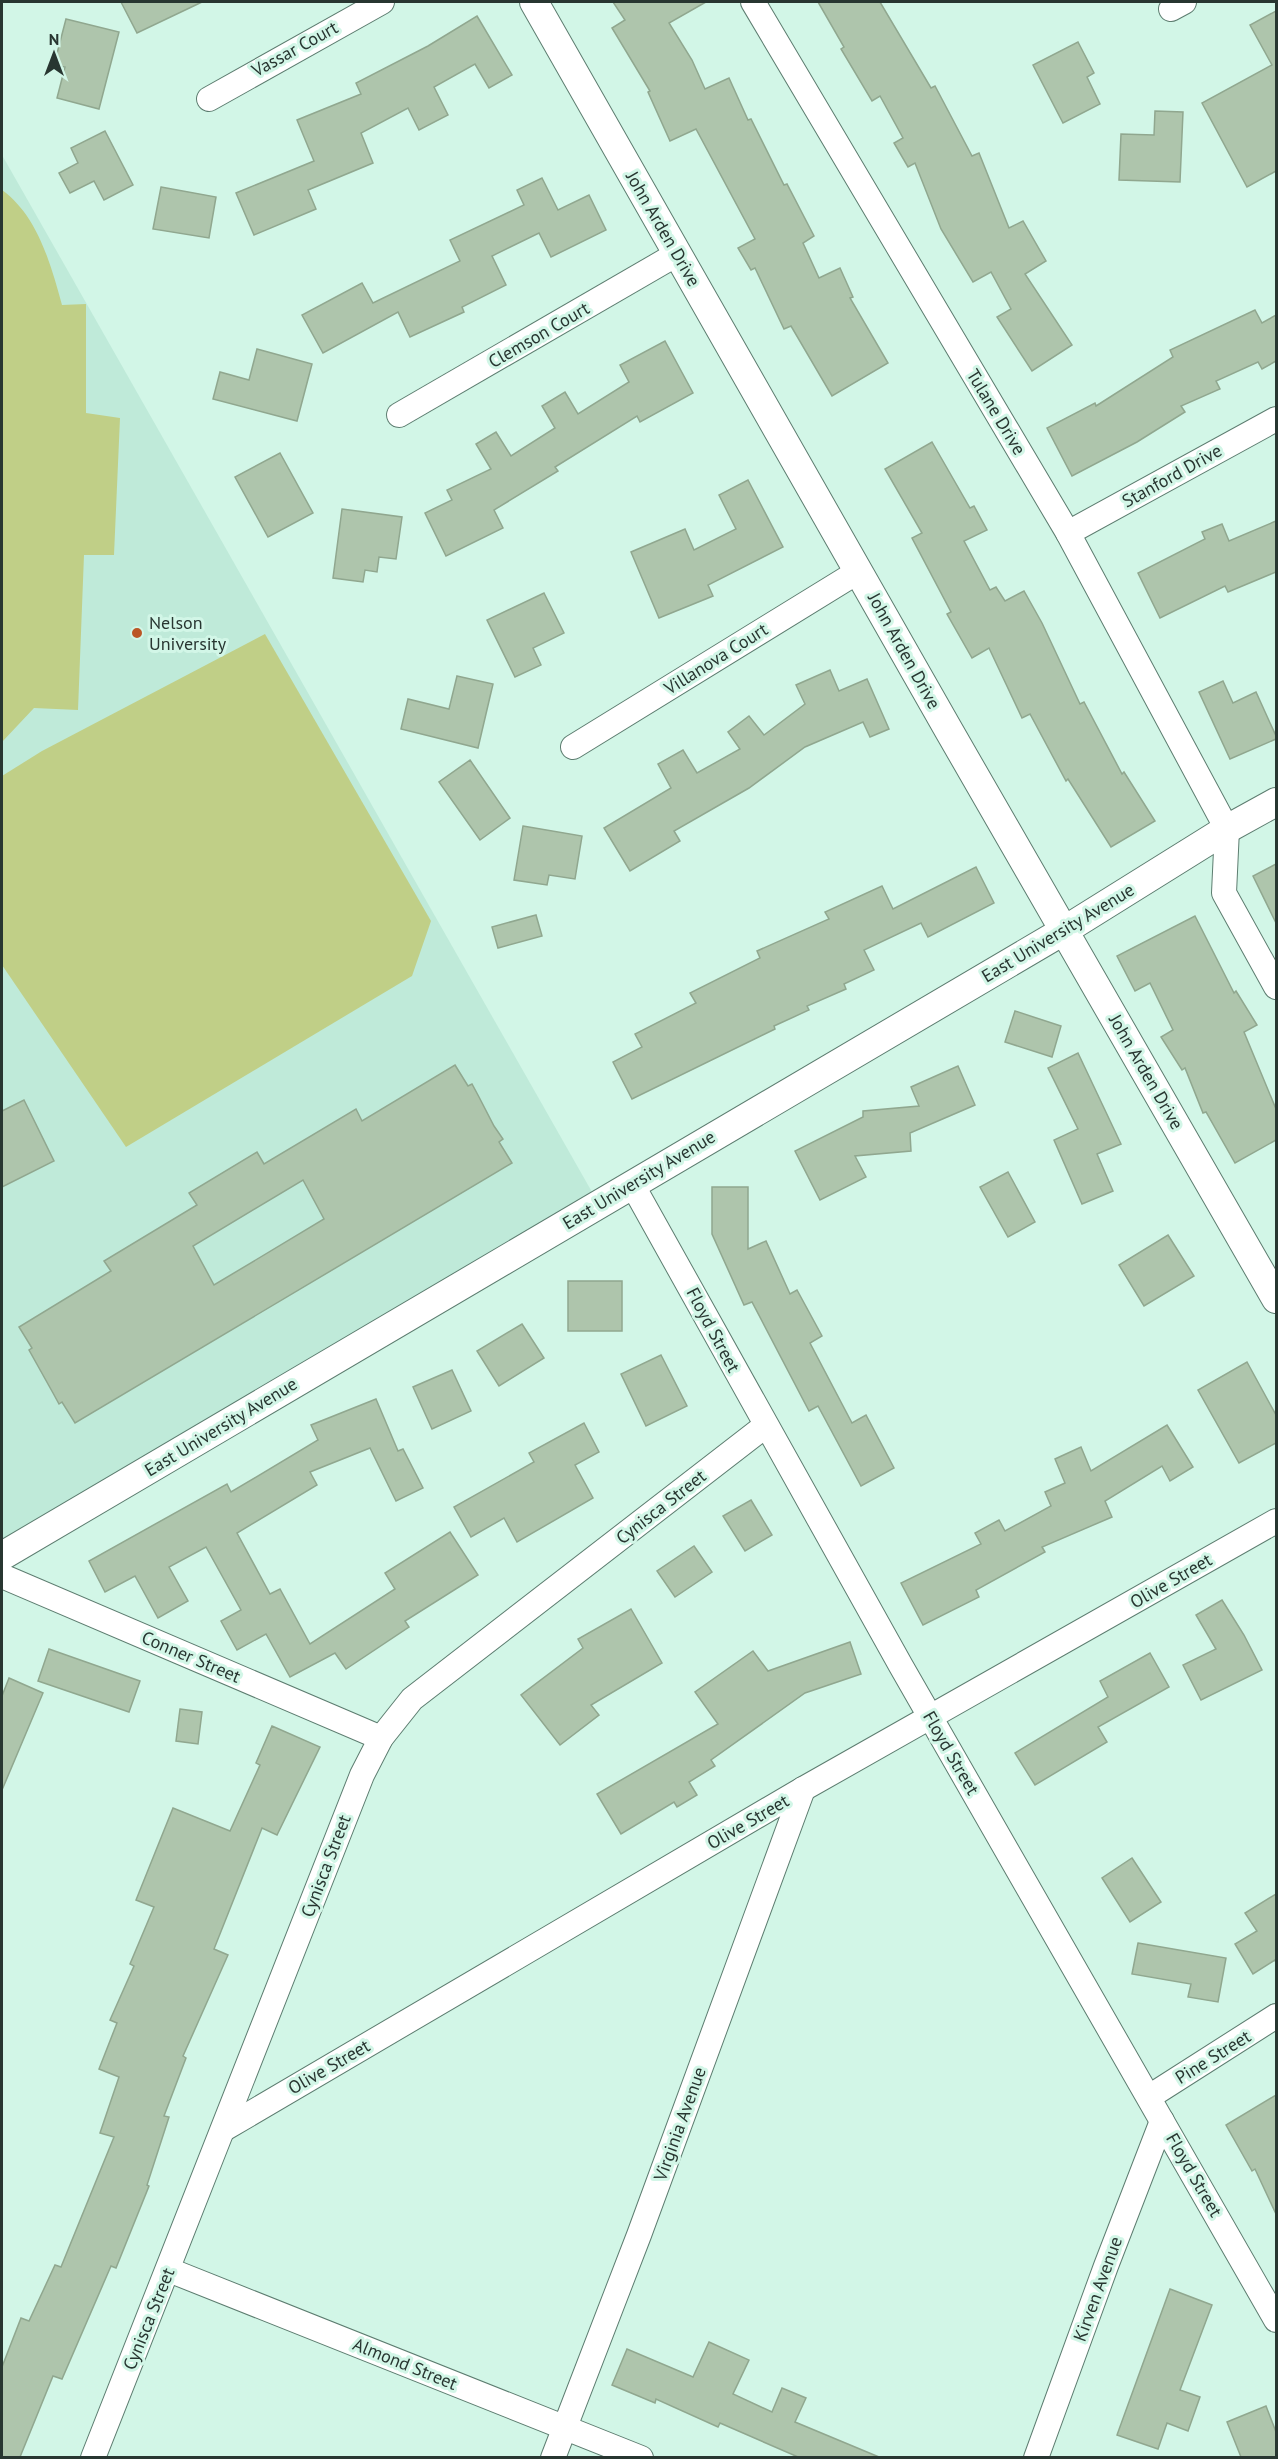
<svg xmlns="http://www.w3.org/2000/svg" width="1278" height="2459" font-family="'PT Sans',sans-serif">
<style>
.built{fill:#bfead9}
.green{fill:#c0cf87}
.building{fill:#aec5ac;stroke:#90a78f;stroke-width:1.5;fill-rule:evenodd}
.lines{fill:none;stroke-linecap:round;stroke-linejoin:round}
.minor-casing{stroke:#5d7d70;stroke-width:26}
.tertiary-casing{stroke:#5d7d70;stroke-width:30}
.minor{stroke:#fff;stroke-width:24}
.tertiary{stroke:#fff;stroke-width:28}
.poi-dot{fill:#bb5625;stroke:#d2f6e7;stroke-width:2}
.labels{text-anchor:middle;stroke-width:6;stroke-linejoin:round;paint-order:stroke}
.street-label{font-size:18px;fill:#283631;stroke:#d2f6e7}
.poi-label{font-size:18px;fill:#283631;stroke:#d2f6e7;text-anchor:start}
</style>
<rect width="100%" height="100%" fill="#d2f6e7"/>
<!-- built -->
<polygon class="built" points="2,155 592,1192 2,1548"/>
<!-- green -->
<g class="green">
<path d="M2,190C38,216 51,265 62,305L86,304V413L120,418L114,555H84L78,710L34,708L2,742Z"/>
<polygon points="265,634 431,921 412,976 126,1147 2,965 2,776 42,751"/>
</g>
<!-- building -->
<g class="building">
<polygon points="121,2 202,2 137,33"/>
<polygon points="613,2 706,2 669,23 692,60 705,89 729,78 748,120 751,119 784,185 787,184 814,236 803,243 819,278 840,268 853,297 850,298 888,363 832,396 791,326 784,329 755,268 751,270 738,248 755,239 696,129 670,141 648,92 650,91 612,28 625,20"/>
<polygon points="818,2 880,2 931,88 935,86 972,156 979,153 1009,228 1023,221 1046,261 1025,274 1072,345 1032,371 997,317 1011,309 991,272 973,282 941,229 915,163 908,167 894,143 903,138 880,96 872,101 841,49 844,47"/>
<polygon points="1276,11 1276,171 1247,187 1202,103 1272,65 1250,25"/>
<polygon points="477,16 512,75 489,88 475,64 434,87 448,115 419,130 408,108 361,133 373,163 308,190 316,209 254,235 236,193 314,161 297,120 361,94 356,83 428,46"/>
<polygon points="66,19 119,32 99,109 57,98 65,67 54,65"/>
<polygon points="1078,42 1094,73 1087,77 1100,104 1063,123 1033,65"/>
<polygon points="1155,111 1183,112 1180,182 1119,180 1121,134 1154,135"/>
<polygon points="105,131 133,185 104,200 94,181 70,193 59,173 78,163 71,148"/>
<polygon points="542,178 558,210 589,195 606,230 551,257 539,233 492,256 506,285 462,307 464,312 410,337 398,312 323,353 302,315 362,283 373,303 460,261 450,240 524,205 517,190"/>
<polygon points="161,187 216,197 209,238 153,229"/>
<polygon points="1255,310 1262,323 1276,315 1276,361 1262,369 1258,362 1216,381 1220,389 1181,406 1185,412 1137,442 1072,476 1047,428 1095,403 1096,406 1173,357 1170,350"/>
<polygon points="665,341 693,393 640,422 637,416 555,467 558,471 494,510 503,528 446,556 425,513 452,500 447,490 491,469 476,444 496,432 511,456 555,428 542,406 565,392 578,414 629,382 620,365"/>
<polygon points="257,349 312,364 297,421 213,399 220,372 249,380"/>
<polygon points="932,442 970,508 974,506 987,530 964,541 990,590 996,587 1005,601 1024,591 1042,623 1080,704 1084,702 1122,774 1124,772 1155,821 1111,847 1068,779 1066,781 1030,714 1022,718 989,648 972,658 947,614 951,612 912,538 922,533 885,469"/>
<polygon points="280,453 313,513 268,537 235,477"/>
<polygon points="748,480 783,547 708,585 713,596 659,618 631,552 685,529 694,550 736,529 719,495"/>
<polygon points="342,509 402,517 396,559 379,557 377,572 365,570 363,582 333,578"/>
<polygon points="1276,521 1276,572 1228,592 1225,586 1160,618 1138,573 1205,539 1202,532 1222,524 1229,541"/>
<polygon points="544,593 564,633 533,648 541,665 515,677 487,620"/>
<polygon points="830,670 839,691 867,679 889,729 870,737 863,722 805,747 749,788 674,831 680,841 630,871 604,828 671,788 658,764 683,750 697,773 740,749 728,732 749,716 764,735 805,704 796,685"/>
<polygon points="457,676 493,684 478,748 401,729 408,699 449,709"/>
<polygon points="1223,681 1233,703 1256,692 1276,736 1276,739 1230,759 1199,692"/>
<polygon points="470,760 510,818 480,840 439,782"/>
<polygon points="523,826 582,836 575,879 549,875 547,885 514,880"/>
<polygon points="1276,864 1276,923 1253,876"/>
<polygon points="976,867 994,903 928,937 921,923 864,950 874,970 844,984 846,989 807,1006 809,1010 774,1026 775,1029 632,1099 613,1062 642,1047 635,1034 696,1003 690,993 760,958 757,951 829,919 825,912 882,886 893,909"/>
<polygon points="536,915 542,936 498,948 492,927"/>
<polygon points="1195,916 1234,993 1236,991 1257,1025 1244,1032 1276,1109 1276,1140 1235,1163 1206,1112 1203,1113 1185,1068 1182,1070 1161,1037 1173,1030 1150,983 1135,991 1117,956"/>
<polygon points="1015,1011 1061,1026 1052,1057 1005,1042"/>
<polygon points="1078,1053 1121,1144 1097,1154 1113,1191 1082,1204 1054,1140 1078,1129 1048,1068"/>
<path d="M455,1065L468,1086L472,1084L479,1097L494,1126L503,1139L499,1142L512,1163L75,1423L62,1402L59,1404L53,1393L29,1350L32,1348L19,1327L111,1271L104,1261L197,1205L189,1193L257,1152L264,1164L356,1109L362,1121ZM303,1180L324,1219L214,1285L193,1246Z"/>
<polygon points="958,1066 975,1105 910,1133 911,1151 855,1156 866,1177 820,1200 795,1151 863,1117 863,1111 919,1106 911,1087"/>
<polygon points="24,1100 54,1161 2,1187 2,1111"/>
<polygon points="1008,1172 1035,1222 1008,1237 980,1187"/>
<polygon points="712,1187 748,1187 748,1249 766,1241 790,1294 797,1290 822,1336 810,1343 852,1423 866,1415 894,1468 861,1486 818,1406 809,1411 752,1302 744,1305 712,1234"/>
<polygon points="1168,1235 1194,1276 1144,1306 1119,1265"/>
<rect x="568" y="1281" width="54" height="50"/>
<polygon points="522,1324 544,1358 499,1386 477,1351"/>
<polygon points="661,1355 687,1406 646,1426 621,1374"/>
<polygon points="1247,1362 1276,1415 1276,1443 1239,1463 1198,1390"/>
<polygon points="452,1370 471,1411 432,1429 413,1387"/>
<polygon points="376,1399 398,1451 403,1449 423,1488 396,1501 370,1448 310,1472 317,1485 237,1533 270,1594 280,1589 310,1644 395,1589 385,1573 450,1532 478,1575 405,1621 409,1627 346,1669 335,1653 290,1677 266,1634 237,1650 221,1621 241,1610 206,1547 169,1567 188,1601 158,1618 135,1576 105,1592 89,1561 227,1484 231,1492 318,1440 311,1425"/>
<polygon points="584,1423 599,1452 575,1465 593,1498 517,1542 504,1518 471,1537 454,1507 534,1462 529,1453"/>
<polygon points="1167,1425 1193,1467 1170,1481 1162,1466 1105,1501 1112,1517 1042,1547 1045,1552 976,1590 979,1597 923,1625 901,1583 981,1544 975,1533 999,1520 1005,1531 1051,1506 1045,1492 1065,1483 1055,1459 1081,1447 1091,1471"/>
<polygon points="751,1500 772,1535 745,1551 723,1516"/>
<polygon points="694,1546 712,1572 675,1597 657,1571"/>
<polygon points="1222,1600 1244,1635 1262,1670 1201,1700 1183,1665 1216,1649 1196,1615"/>
<polygon points="631,1609 662,1663 591,1705 599,1715 560,1745 521,1695 583,1648 578,1639"/>
<polygon points="850,1642 861,1674 805,1693 711,1760 715,1766 689,1782 697,1795 677,1807 674,1802 621,1834 597,1794 718,1724 695,1692 753,1651 768,1671"/>
<polygon points="49,1649 140,1681 129,1712 38,1681"/>
<polygon points="1150,1653 1169,1687 1098,1727 1107,1742 1035,1785 1015,1753 1108,1697 1100,1681"/>
<polygon points="9,1678 43,1693 2,1790 2,1696"/>
<polygon points="180,1709 202,1712 198,1744 176,1741"/>
<polygon points="272,1726 320,1747 277,1835 262,1828 214,1949 228,1955 183,2056 186,2058 164,2116 169,2117 147,2185 149,2186 116,2268 111,2266 62,2379 53,2376 20,2457 2,2457 2,2367 21,2318 29,2321 55,2265 61,2267 114,2137 100,2133 119,2077 99,2069 117,2023 110,2020 134,1966 130,1964 154,1907 136,1900 173,1808 230,1831 260,1765 256,1763"/>
<polygon points="1132,1858 1161,1902 1130,1922 1102,1878"/>
<polygon points="1276,1894 1276,1963 1275,1960 1253,1974 1235,1944 1257,1931 1245,1913"/>
<polygon points="1138,1943 1226,1958 1218,2002 1188,1997 1191,1984 1132,1974"/>
<polygon points="1276,2095 1276,2214 1255,2169 1252,2171 1226,2125"/>
<polygon points="1170,2289 1212,2305 1180,2390 1200,2397 1188,2431 1167,2423 1158,2449 1117,2435"/>
<polygon points="709,2342 749,2360 733,2394 772,2412 782,2388 806,2398 795,2422 879,2457 798,2457 720,2423 718,2427 656,2399 655,2403 612,2385 627,2349 693,2377"/>
<polygon points="1266,2406 1276,2432 1276,2457 1241,2457 1227,2422"/>
</g>
<g class="lines">
<defs>
<g id="minor">
<polyline points="753,2 1068,533 1227,829 1224,893 1276,987"/>
<polyline points="1171,9 1184,2"/>
<polyline points="209,99 382,2"/>
<polyline points="399,415 677,254"/>
<polyline points="1068,533 1276,419"/>
<polyline points="573,747 859,571"/>
<polyline points="632,1184 901,1666 1276,2320"/>
<polyline points="2,1576 381,1738"/>
<polyline points="1149,2097 1276,2016"/>
<polyline points="224,2129 803,1789 1276,1521"/>
<polyline points="169,2270 641,2458"/>
<polyline points="93,2458 362,1775 381,1738 412,1699 765,1426"/>
<polyline points="553,2458 639,2235 803,1789"/>
<polyline points="1036,2458 1106,2266 1162,2121"/>
</g>
<g id="tertiary">
<polyline points="534,2 948,729 1276,1299"/>
<polyline points="2,1556 1065,930 1227,829 1276,802"/>
</g>
</defs>
<!-- minor casing -->
<use href="#minor" class="minor-casing"/>
<!-- tertiary casing -->
<use href="#tertiary" class="tertiary-casing"/>
<!-- minor -->
<use href="#minor" class="minor"/>
<!-- tertiary -->
<use href="#tertiary" class="tertiary"/>
</g>
<!-- markers -->
<circle class="poi-dot" cx="137" cy="633" r="6"/>
<g class="labels">
<!-- street labels -->
<g class="street-label">
<text transform="translate(295 49) rotate(-29)" y="6">Vassar Court</text>
<text transform="translate(663 229) rotate(60)" y="6">John Arden Drive</text>
<text transform="translate(539 335) rotate(-30)" y="6">Clemson Court</text>
<text transform="translate(996 412) rotate(59)" y="6">Tulane Drive</text>
<text transform="translate(1172 476) rotate(-29)" y="6">Stanford Drive</text>
<text transform="translate(904 651) rotate(61)" y="6">John Arden Drive</text>
<text transform="translate(716 659) rotate(-32)" y="6">Villanova Court</text>
<text transform="translate(1058 933) rotate(-31)" y="6">East University Avenue</text>
<text transform="translate(1146 1072) rotate(60)" y="6">John Arden Drive</text>
<text transform="translate(639 1180) rotate(-31)" y="6">East University Avenue</text>
<text transform="translate(713 1330) rotate(62)" y="6">Floyd Street</text>
<text transform="translate(221 1427) rotate(-31)" y="6">East University Avenue</text>
<text transform="translate(661 1507) rotate(-38)" y="6">Cynisca Street</text>
<text transform="translate(1171 1581) rotate(-30)" y="6">Olive Street</text>
<text transform="translate(191 1657) rotate(23)" y="6">Conner Street</text>
<text transform="translate(951 1753) rotate(60)" y="6">Floyd Street</text>
<text transform="translate(748 1822) rotate(-30)" y="6">Olive Street</text>
<text transform="translate(326 1866) rotate(-69)" y="6">Cynisca Street</text>
<text transform="translate(1213 2057) rotate(-32)" y="6">Pine Street</text>
<text transform="translate(329 2067) rotate(-30)" y="6">Olive Street</text>
<text transform="translate(680 2124) rotate(-70)" y="6">Virginia Avenue</text>
<text transform="translate(1194 2175) rotate(60)" y="6">Floyd Street</text>
<text transform="translate(1098 2289) rotate(-70)" y="6">Kirven Avenue</text>
<text transform="translate(149 2319) rotate(-68)" y="6">Cynisca Street</text>
<text transform="translate(405 2364) rotate(22)" y="6">Almond Street</text>
</g>
<!-- poi labels -->
<g class="poi-label">
<text x="149" y="629">Nelson<tspan x="149" dy="21">University</tspan></text>
</g>
</g>
<!-- border -->
<rect width="1278" height="2459" fill="none" stroke="#283631" stroke-width="6"/>
<!-- north arrow -->
<g transform="translate(54 54)" stroke="#d2f6e7" stroke-width="4.5" paint-order="stroke">
<path d="M0-4.5L10 22L0 15L-10 22Z" fill="#283631"/>
<text y="-9" font-size="16" font-weight="bold" text-anchor="middle" fill="#283631">N</text>
</g>
</svg>
